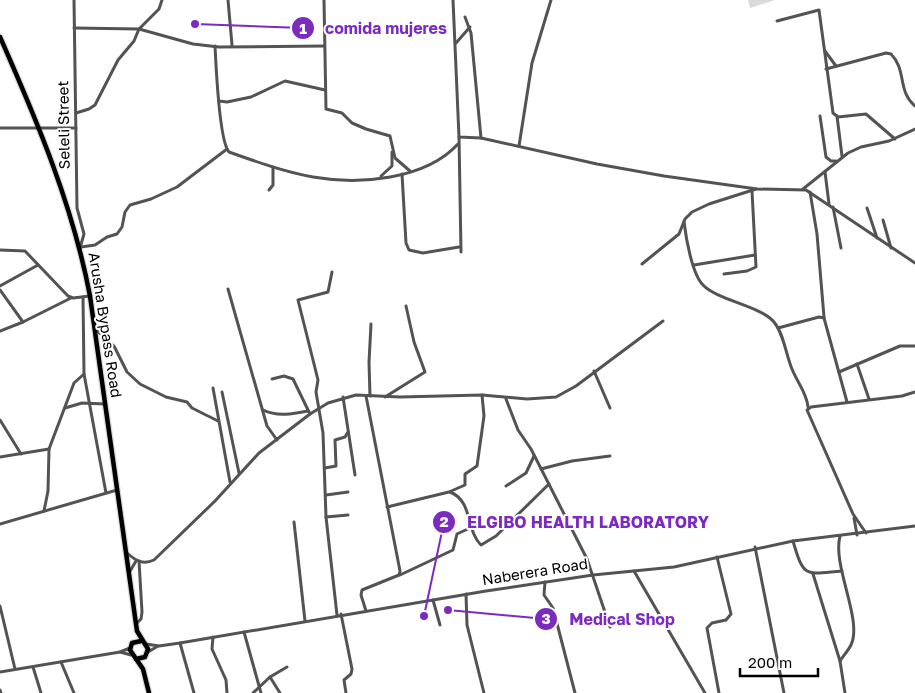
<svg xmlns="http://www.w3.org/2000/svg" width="915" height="693" font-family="'Golos Text',sans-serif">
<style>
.green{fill:#dadada}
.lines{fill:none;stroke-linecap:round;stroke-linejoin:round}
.major-casing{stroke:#dbdbdb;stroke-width:7}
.minor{stroke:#535353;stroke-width:3}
.major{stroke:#000;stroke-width:4.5}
.labels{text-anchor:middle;stroke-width:4;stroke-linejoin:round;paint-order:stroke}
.street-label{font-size:15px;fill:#000;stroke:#fff}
.leader{fill:none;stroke:#7b2cbf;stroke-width:2}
.callout-dot{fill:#7b2cbf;stroke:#fff;stroke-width:2}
.mark-label{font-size:15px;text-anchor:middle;font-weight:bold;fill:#fff}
.callout-label{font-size:16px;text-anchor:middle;font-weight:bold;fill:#7b2cbf;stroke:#fff;stroke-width:4;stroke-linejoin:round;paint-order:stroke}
</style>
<rect width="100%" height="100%" fill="#fff"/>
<!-- green -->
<polygon class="green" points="748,0 775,0 750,8"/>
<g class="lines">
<defs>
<g id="major">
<path d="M0,37C37,121 73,206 90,296L137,631L148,649L145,657L136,659"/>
<polyline points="141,641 132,643 130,650 143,669 149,693"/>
</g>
</defs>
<!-- major casing -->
<use href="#major" class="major-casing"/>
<!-- minor -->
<g class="minor">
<polyline points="74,0 77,208 84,234 80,248"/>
<polyline points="228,0 232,45"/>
<polyline points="324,0 326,109 342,113 352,123 366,129 390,136 395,158 410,171"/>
<polyline points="453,0 459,137 481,138 597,164 664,176 757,189 806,190 915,263"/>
<polyline points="465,17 471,33 481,138"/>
<polyline points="777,21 819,10 833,113 838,117 866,114 895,139"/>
<polyline points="74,28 139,29 193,44 219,47 324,46"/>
<polyline points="456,43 470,27"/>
<path d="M215,46C216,65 219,141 229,152C257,162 285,172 313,177C359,185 425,180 458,144"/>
<polyline points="825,51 836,66"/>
<path d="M826,69L886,53L891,54C907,70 897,91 915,106"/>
<polyline points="219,101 227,102 251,97 285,81 325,90"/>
<polyline points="76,113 89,109 95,105 118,60 134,41 139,29 159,9 162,0"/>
<polyline points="820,116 826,157 831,161 836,161"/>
<polyline points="837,116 842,156"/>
<polyline points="0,128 76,128"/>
<polyline points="459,137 461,252"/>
<polyline points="519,146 532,63 551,0"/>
<polyline points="825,172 829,204"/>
<polyline points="402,174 406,243 409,250 423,253 459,247"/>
<polyline points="381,176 392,166 392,152"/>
<polyline points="803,189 848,153 861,147 889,141 915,129"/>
<polyline points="269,190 273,185 273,167"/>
<polyline points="810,192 817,234 824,317"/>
<polyline points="833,207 841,248"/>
<polyline points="867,208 877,238"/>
<polyline points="883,220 891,248"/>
<path d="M684,222C686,238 692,274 703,285C717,300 761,306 774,322C784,334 786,355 792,369C797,382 807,393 808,407"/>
<polyline points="81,247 95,245 107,237 117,234 122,227 125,212 130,205 151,199 177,187 227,149"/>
<polyline points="0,250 25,251 68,296 73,298 90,296"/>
<polyline points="642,264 679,234 685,219 692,212 709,204 756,189"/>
<polyline points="694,265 755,255"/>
<polyline points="332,272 328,292 298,300 318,380 316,392 323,433 326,517 337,615"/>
<polyline points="724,274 747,271 756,267 752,191"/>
<polyline points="0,286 38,265"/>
<polyline points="228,289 267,426 277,440"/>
<polyline points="0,290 23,322"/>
<polyline points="83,297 84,374 106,493"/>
<polyline points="778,328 819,317 824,318 847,402"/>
<polyline points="95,329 114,346 127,372 140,384 166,397 187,402 192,408 218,421"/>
<polyline points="0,331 23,322 71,298"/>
<polyline points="857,364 869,399"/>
<polyline points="594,371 610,408"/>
<polyline points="839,372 900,346 915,346"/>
<polyline points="272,379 284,376 293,379 310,414"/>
<polyline points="213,388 230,482"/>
<polyline points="222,392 239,473"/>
<polyline points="366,396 400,571 399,575 362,590 361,595 366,611"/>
<polyline points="370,396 369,362 371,324"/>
<polyline points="343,397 355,475"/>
<polyline points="385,397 425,372 414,342 406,306"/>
<polyline points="506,399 518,430 531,449 587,559 610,627"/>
<polyline points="65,408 82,403 105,404"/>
<path d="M263,410C277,417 293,414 308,411"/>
<polyline points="0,420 21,454"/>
<polyline points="0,457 49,449"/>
<polyline points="325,468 336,466 335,440 345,437 348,432"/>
<polyline points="541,469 572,461 610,456"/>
<polyline points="506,486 526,473 534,456"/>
<path d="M450,492C473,501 466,531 481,545L496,536L549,484"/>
<polyline points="326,495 348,492"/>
<polyline points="387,507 449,492 465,485 465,474 477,466 484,416 482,395"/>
<polyline points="44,511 48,491 49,449 74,383 84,374"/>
<polyline points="326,517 348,515"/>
<polyline points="854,518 857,535"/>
<polyline points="294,522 305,621"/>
<polyline points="0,524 117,490"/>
<polyline points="866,533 853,514 807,410 811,407 902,396 915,392"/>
<path d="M840,536C832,566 863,620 851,645C848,651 843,656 840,661L845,693"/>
<path d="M793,541C804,579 805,574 842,571"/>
<polyline points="755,547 784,693"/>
<path d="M127,553C136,561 143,565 154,560L215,501L259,453L310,414L328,403L356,395L400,397L482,395L527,399L556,397L576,386L663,321"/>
<polyline points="717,557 731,614 726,620 712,623 707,628 719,693"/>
<polyline points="634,571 705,693"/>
<polyline points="129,573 136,561"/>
<polyline points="813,574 840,661"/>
<polyline points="400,575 453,550 457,534 472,527"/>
<polyline points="545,582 544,595 553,608 575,693"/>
<polyline points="466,594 467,625 484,693"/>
<polyline points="433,600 440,625"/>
<polyline points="0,606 15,669"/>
<polyline points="341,614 352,669 351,674 344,680 346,693"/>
<polyline points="136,624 141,619 142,612 139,561"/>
<polyline points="244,632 261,693"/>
<polyline points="213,637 212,649 226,680 227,693"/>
<polyline points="180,643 194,693"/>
<polyline points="146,644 159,646 180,643 486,591 593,575 674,567 793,541 915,526"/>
<polyline points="120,652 131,655"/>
<polyline points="148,652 158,646"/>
<polyline points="61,662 74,693"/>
<polyline points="33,667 41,693"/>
<polyline points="0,672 120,652 130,648"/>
<polyline points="270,677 280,693"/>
<polyline points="0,690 1,693"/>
<polyline points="253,693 270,677 287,667"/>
</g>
<!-- major -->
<use href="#major" class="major"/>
</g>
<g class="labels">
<!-- street labels -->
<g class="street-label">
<text transform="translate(64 125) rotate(-91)" y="5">Seleli Street</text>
<text transform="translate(105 325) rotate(81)" y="5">Arusha Bypass Road</text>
<text transform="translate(535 572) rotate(-9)" y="5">Naberera Road</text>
</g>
</g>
<!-- callouts -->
<path class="leader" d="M195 24L303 28M424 616L444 522M448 610L546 619"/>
<g class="callout-dot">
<circle cx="195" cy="24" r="5"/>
<circle cx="424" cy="616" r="5"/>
<circle cx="448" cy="610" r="5"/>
<circle cx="303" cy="28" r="12"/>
<circle cx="444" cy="522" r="12"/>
<circle cx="546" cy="619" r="12"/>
</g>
<g class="mark-label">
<text x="303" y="34">1</text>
<text x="444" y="527">2</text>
<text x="546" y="624">3</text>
</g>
<g class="callout-label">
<text x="386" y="34">comida mujeres</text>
<text x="588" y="528">ELGIBO HEALTH LABORATORY</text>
<text x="622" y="625">Medical Shop</text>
</g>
<!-- scale -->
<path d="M740 668v8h78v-8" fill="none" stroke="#000000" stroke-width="2.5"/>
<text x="748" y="668" font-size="15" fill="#000000" stroke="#ffffff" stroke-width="4" paint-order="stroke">200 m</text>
</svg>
